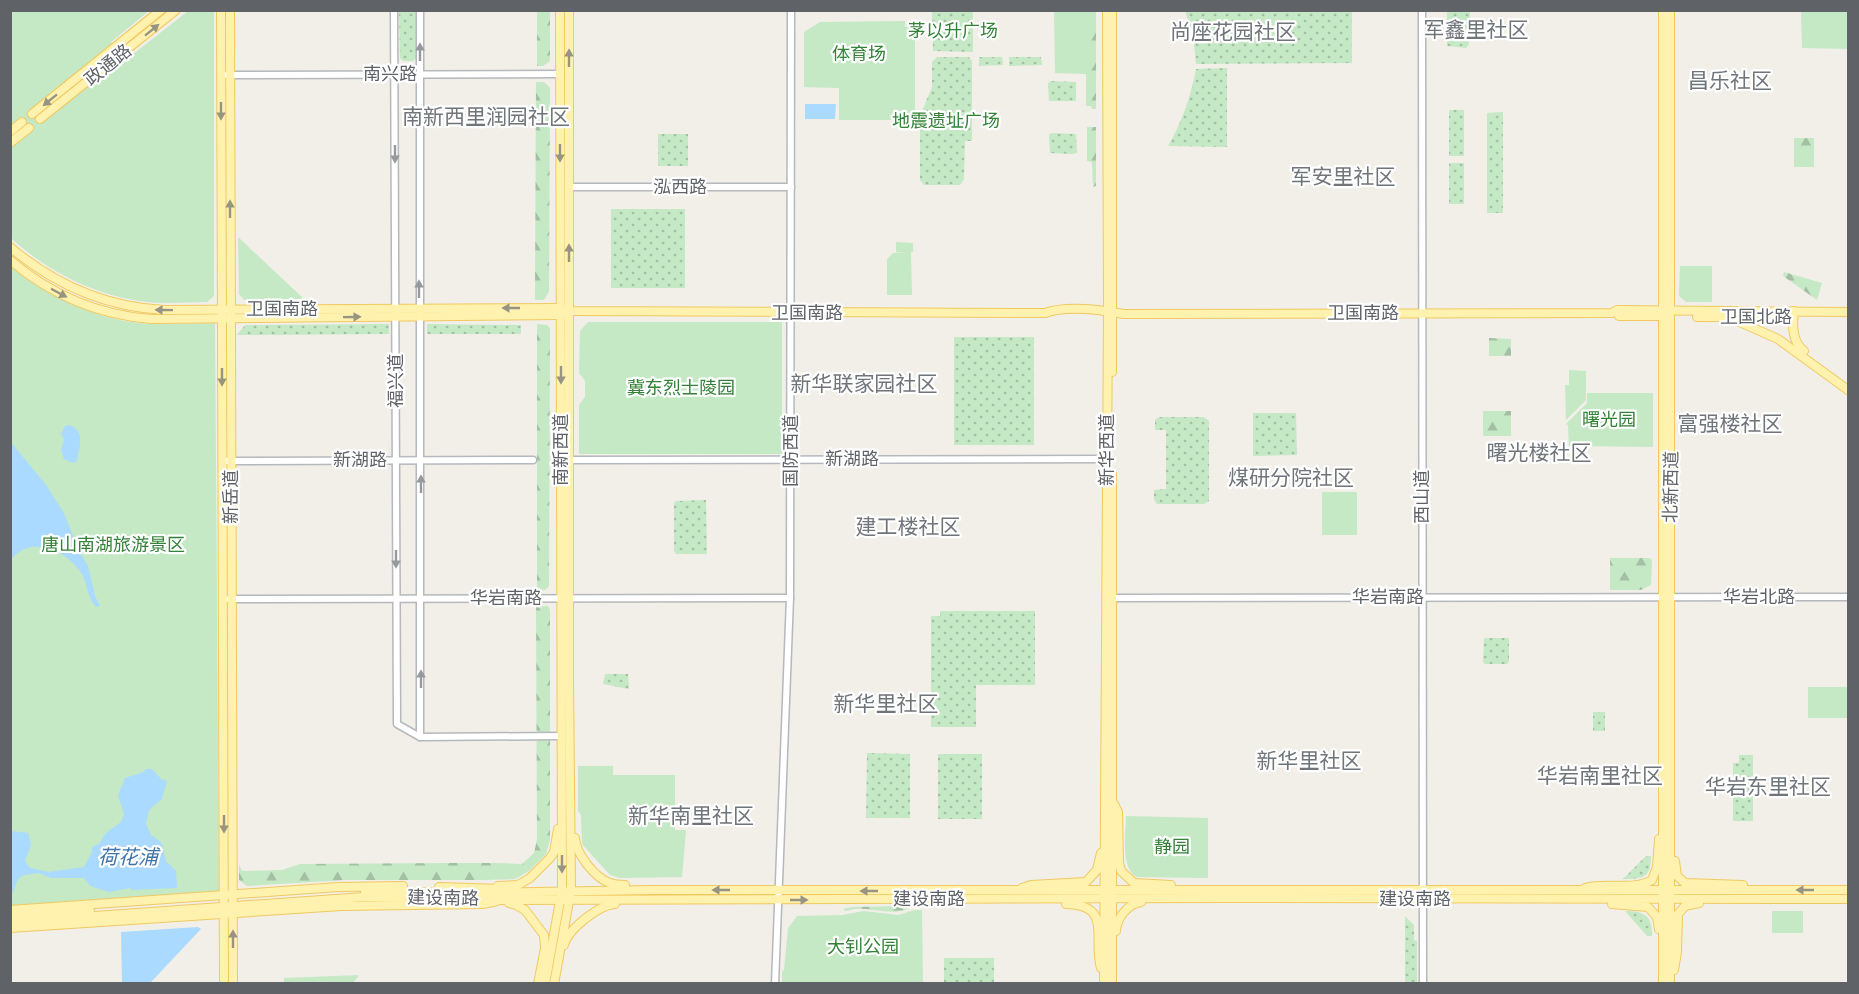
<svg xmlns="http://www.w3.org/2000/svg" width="1859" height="994" font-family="'Fira Sans Condensed','Noto Sans SC',sans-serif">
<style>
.grass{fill:url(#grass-dots)}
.forest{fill:url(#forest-firs)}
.park{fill:#c5e8c5}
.water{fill:#aadaff}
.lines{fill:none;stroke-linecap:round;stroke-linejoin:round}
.minor-casing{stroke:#b5b8bc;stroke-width:9}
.major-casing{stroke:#f2c960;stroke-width:10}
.minor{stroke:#fff;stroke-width:6}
.major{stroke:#fff2af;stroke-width:8}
.oneway{fill:#979581}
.oneway2{fill:#979a9d}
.labels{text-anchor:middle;stroke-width:4.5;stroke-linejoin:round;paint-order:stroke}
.park-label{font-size:18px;fill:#348238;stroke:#fff}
.street-label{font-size:18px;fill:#5f6368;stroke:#fff}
.water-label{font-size:20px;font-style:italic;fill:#4174aa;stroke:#fff}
.quarter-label{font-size:21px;fill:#70757a;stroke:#fff}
</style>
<defs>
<pattern id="grass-dots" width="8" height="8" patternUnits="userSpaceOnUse" patternTransform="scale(1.5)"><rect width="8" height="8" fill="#c5e8c5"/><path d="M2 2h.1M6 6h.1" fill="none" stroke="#a3c0a4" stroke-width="1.8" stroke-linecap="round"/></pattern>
<pattern id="forest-firs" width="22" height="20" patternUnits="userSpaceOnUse" patternTransform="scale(1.5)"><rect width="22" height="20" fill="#c5e8c5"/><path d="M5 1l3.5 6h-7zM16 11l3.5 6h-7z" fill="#a3c0a4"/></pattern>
</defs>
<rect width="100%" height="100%" fill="#f1efe8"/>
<!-- grass -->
<g class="grass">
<polygon points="399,11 416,11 416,58 413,61 403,61 400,58"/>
<polygon points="932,11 973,11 973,52 933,51"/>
<polygon points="1185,11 1352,11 1352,63 1196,64 1193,35"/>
<polygon points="1447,11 1470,11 1469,44 1466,48 1447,46"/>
<polygon points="937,57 969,57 972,61 972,141 965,141 964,179 960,185 924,185 920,180 920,116 932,87 932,62"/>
<polygon points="979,57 1002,57 1003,65 979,66"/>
<polygon points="1009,57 1041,57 1042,65 1009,66"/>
<path d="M1227,68V147L1168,146C1182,122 1191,96 1196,69Z"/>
<polygon points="1051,81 1076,82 1076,101 1049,101 1048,83"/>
<rect x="1449" y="110" width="15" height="46"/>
<polygon points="1503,112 1503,213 1487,213 1487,113"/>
<polygon points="1051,133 1076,134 1077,152 1074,154 1050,153 1049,135"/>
<rect x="658" y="134" width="30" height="32"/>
<rect x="1449" y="163" width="15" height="41"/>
<rect x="611" y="209" width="74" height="79"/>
<polygon points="389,324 389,334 237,335 245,325"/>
<polygon points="427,324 521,325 521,334 427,334"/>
<rect x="954" y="337" width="80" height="108"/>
<polygon points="1253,413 1296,413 1297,455 1253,456"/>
<polygon points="1204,417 1209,421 1209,501 1204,504 1157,504 1154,500 1154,490 1166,489 1166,430 1155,430 1155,420 1159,417"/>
<polygon points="706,500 707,554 676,554 674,551 674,503 676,501"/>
<polygon points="940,611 1035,611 1035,685 976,685 976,727 931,727 931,616 940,616"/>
<polygon points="1485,638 1507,638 1509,639 1509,662 1507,664 1485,664 1483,662 1484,639"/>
<polygon points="605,674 628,674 629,689 603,684"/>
<rect x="1593" y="712" width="12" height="19"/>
<polygon points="867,753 910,754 910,818 866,818"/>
<rect x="938" y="754" width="44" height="65"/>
<polygon points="1739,755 1753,755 1753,821 1733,821 1733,763 1739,763"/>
<path d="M1646,856H1651C1651,878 1643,879 1623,879Z"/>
<path d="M1625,911C1645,911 1652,916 1652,936H1647Z"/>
<polygon points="1405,916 1414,925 1414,940 1417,941 1417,983 1405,983"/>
<rect x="944" y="958" width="50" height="25"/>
</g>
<!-- forest -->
<g class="forest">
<polygon points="537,11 550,11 550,61 543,66 537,66"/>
<polygon points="1086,11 1096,11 1096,109 1092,109 1091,106 1086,106"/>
<polygon points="536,82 544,82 550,88 549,291 544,300 535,300"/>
<polygon points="1087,127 1096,127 1096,186 1093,187 1092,162 1087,161"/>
<rect x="1794" y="138" width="20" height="29"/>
<polygon points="1784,272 1822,283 1817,300 1783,276"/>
<polygon points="537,324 547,325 550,328 549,586 545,590 537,590"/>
<polygon points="1489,338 1511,339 1511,356 1489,356"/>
<rect x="1483" y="411" width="28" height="25"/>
<polygon points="1610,558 1650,558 1652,560 1651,585 1641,590 1610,590"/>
<polygon points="536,606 548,606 550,610 550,840 546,854 529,871 522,864 534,853 537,840"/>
<polygon points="449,863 498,863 485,880 345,880 247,886 239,880 239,864 242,871 282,870 300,864"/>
<path d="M913,906C892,920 869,903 846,911L843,909L852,907Z"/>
</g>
<!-- park -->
<g class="park">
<path d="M10,11H149L111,42L127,59L188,11H214V296L207,302C188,302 167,304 147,302C96,296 48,272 11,238Z"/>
<polygon points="1054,11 1086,11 1086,74 1055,73"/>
<polygon points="1801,11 1848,11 1848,49 1802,48"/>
<polygon points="905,21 905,27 915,26 915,120 839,120 839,88 804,87 804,32 820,22"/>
<polygon points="238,237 304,299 244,300 239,294"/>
<polygon points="896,242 913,243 913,252 911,252 912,295 887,295 887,259 893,253 908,252 896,252"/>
<path d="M10,266C41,292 92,317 131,322C158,326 188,323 215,323L219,891L11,906Z"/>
<polygon points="1680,266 1712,266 1712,302 1686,302 1679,296"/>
<polygon points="588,322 782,322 782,454 579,454 579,405 585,397 585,381 579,373 580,331"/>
<polygon points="1569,370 1586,371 1586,400 1566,420 1565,385 1569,385"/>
<polygon points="1587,393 1653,393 1653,447 1569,446 1568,425 1566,424 1587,403"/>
<rect x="1322" y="492" width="35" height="43"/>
<rect x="1808" y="687" width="40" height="31"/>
<polygon points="578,766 613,766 613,775 675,775 675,830 686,830 682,877 620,878 610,875 582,844 581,815 578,811"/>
<path d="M1126,816L1208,818V878L1137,877C1120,869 1126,833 1126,816Z"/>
<polygon points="498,863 522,864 529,871 515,879 485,880"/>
<polygon points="915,910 922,910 923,983 782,983 782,971 784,970 788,928 797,916 842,915 864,911 898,915"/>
<rect x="1772" y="911" width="31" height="22"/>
<polygon points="359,975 353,983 284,983 284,978"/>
</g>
<!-- water -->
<g class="water">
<polygon points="805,104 836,104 835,119 805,119"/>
<path d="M70,425C86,432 79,447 77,461L73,463L64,459L61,450L64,440L61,434L65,426Z"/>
<path d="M10,441L46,485L64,513L79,551L88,566L95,596L100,606L96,607C87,597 88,587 83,576C73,557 48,542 27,548C21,550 15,555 11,559Z"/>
<polygon points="146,769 152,769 161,779 167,781 162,799 149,810 146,824 151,835 161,842 166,861 176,871 177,888 131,890 130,888 109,892 90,886 84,878 51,878 39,873 24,875 18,879 11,897 11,831 28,833 31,845 25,861 30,868 48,872 84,867 92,852 92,847 99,844 106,833 121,822 124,814 118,795 125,778 143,772"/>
<polygon points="198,927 201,929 151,982 122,982 121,932"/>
</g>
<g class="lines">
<defs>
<g id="minor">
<polyline points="394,10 397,724 420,737 562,736"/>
<polyline points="420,10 420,737"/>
<polyline points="1422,10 1423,984"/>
<polyline points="227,75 560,74"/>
<polyline points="569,187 791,187"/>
<polyline points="565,460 1107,459"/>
<polyline points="223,461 533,460"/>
<polyline points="1108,598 1848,597"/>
<polyline points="229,599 790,598"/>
<polyline points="775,984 790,598 791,10"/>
</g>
<g id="major">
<polyline points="221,10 224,984"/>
<polyline points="230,10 233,984"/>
<polyline points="1112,10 1112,372"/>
<polyline points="1663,10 1663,984"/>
<polyline points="1670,10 1670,984"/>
<polyline points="32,114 161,10"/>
<polyline points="40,119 176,10"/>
<polyline points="10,132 22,122"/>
<polyline points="11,142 29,128"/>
<path d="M10,247C55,285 106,307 164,310L560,308L569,311L1045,313C1067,305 1102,310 1124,314L1612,313L1617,310L1848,312"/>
<path d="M10,260C51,295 99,315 151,319L562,315"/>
<path d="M1794,311C1792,326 1792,342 1804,351"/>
<polyline points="1619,316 1664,316"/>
<polyline points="1697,317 1781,317"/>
<polyline points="1733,319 1778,339 1848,390"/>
<polyline points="1112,474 1112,984"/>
<polyline points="1114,804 1118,812 1119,863 1121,871 1134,883 1171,885"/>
<path d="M575,838C576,854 595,878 610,883C615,885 620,885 625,885"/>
<polyline points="1675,861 1677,876 1685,883 1743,885"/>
<polyline points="498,886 518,885 530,878 550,858 554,852 558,829"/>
<polyline points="439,887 502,889"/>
<polyline points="1022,888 1031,885 1086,882 1097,870 1101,853"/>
<path d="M1585,888C1606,882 1633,891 1652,880L1657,867L1659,839"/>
<polyline points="365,892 487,893 650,890 1848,890"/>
<polyline points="509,903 516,905 525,910 544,935 545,948 538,984"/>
<path d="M1066,904C1114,905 1092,939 1101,968"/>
<polyline points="1612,904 1648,907 1657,917 1659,929"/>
<polyline points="10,910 338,887 403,886"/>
<polyline points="10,917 90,911"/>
<polyline points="10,922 364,897 502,900 1226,898 1848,899"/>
<polyline points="10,928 341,906 483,904 497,901"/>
<path d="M1116,931C1117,917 1128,904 1141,902"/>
<path d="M564,945C568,929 599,905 615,904"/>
<polyline points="1674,970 1677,952 1678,914 1685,906 1699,903"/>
<polyline points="545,984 562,890 560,10"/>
<polyline points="554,984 571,890 569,680 569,10"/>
<polyline points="1104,984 1108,310 1107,10"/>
</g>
</defs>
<!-- minor casing -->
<use href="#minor" class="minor-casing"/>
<!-- major casing -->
<use href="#major" class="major-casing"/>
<!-- minor -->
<use href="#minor" class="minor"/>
<!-- major -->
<use href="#major" class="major"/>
</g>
<!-- one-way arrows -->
<defs><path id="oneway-solid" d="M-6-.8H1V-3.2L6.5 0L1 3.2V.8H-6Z" transform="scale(1.5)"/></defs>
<g class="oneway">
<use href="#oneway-solid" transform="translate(152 30) rotate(-39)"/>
<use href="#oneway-solid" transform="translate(569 58) rotate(-90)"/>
<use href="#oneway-solid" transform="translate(50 100) rotate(141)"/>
<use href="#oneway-solid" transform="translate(221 111) rotate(90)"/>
<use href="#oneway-solid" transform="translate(560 153) rotate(90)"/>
<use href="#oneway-solid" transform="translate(230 209) rotate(-90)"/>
<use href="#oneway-solid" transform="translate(569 253) rotate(-90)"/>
<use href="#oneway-solid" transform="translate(59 293) rotate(28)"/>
<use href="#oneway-solid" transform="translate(511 308) rotate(180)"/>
<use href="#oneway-solid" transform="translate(164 310) rotate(-179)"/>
<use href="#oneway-solid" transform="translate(352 317) rotate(-1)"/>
<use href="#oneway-solid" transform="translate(561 375) rotate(90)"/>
<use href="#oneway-solid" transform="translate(222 377) rotate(90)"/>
<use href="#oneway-solid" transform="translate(224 824) rotate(90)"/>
<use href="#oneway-solid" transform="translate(562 864) rotate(90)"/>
<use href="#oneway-solid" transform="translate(721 890) rotate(-180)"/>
<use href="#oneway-solid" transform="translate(1805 890) rotate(180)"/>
<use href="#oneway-solid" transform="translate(869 891) rotate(-180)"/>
<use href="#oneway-solid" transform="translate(799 900)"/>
<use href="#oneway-solid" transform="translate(233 939) rotate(-90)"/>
</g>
<g class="oneway2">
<use href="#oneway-solid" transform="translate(420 52) rotate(-90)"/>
<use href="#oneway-solid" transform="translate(395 154) rotate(90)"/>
<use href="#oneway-solid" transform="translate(419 289) rotate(-90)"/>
<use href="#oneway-solid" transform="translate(421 484) rotate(-90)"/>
<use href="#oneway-solid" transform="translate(396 559) rotate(90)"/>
<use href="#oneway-solid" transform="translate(421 679) rotate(-90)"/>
</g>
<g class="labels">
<!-- park labels -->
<g class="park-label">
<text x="953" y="37">茅以升广场</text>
<text x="859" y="60">体育场</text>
<text x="946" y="127">地震遗址广场</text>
<text x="681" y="394">冀东烈士陵园</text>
<text x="1609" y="426">曙光园</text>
<text x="113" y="551">唐山南湖旅游景区</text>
<text x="1172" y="853">静园</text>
<text x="863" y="953">大钊公园</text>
</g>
<!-- street labels -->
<g class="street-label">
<text transform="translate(108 65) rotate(-39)" y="6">政通路</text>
<text x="390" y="80">南兴路</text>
<text x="680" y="193">泓西路</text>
<text x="282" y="315">卫国南路</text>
<text x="807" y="319">卫国南路</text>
<text x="1363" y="319">卫国南路</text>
<text x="1756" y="323">卫国北路</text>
<text transform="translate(396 381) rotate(-90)" y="6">福兴道</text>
<text transform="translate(561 450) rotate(-90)" y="6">南新西道</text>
<text transform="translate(1107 450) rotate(-90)" y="6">新华西道</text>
<text transform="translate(791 451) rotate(-90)" y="6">国防西道</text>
<text x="852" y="465">新湖路</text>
<text x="360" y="466">新湖路</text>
<text transform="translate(1671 487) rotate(-89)" y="6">北新西道</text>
<text transform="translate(231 497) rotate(-90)" y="6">新岳道</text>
<text transform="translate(1422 497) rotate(-90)" y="6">西山道</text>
<text x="1388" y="603">华岩南路</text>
<text x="1759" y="603">华岩北路</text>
<text x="506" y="604">华岩南路</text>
<text transform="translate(443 898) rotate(1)" y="6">建设南路</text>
<text x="929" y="905">建设南路</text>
<text x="1415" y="905">建设南路</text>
</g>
<!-- water labels -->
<g class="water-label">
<text x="128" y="864">荷花浦</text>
</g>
<!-- quarter labels -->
<g class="quarter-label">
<text x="1476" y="37">军鑫里社区</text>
<text x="1233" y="39">尚座花园社区</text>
<text x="1730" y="88">昌乐社区</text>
<text x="486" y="124">南新西里润园社区</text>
<text x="1343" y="184">军安里社区</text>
<text x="864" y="391">新华联家园社区</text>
<text x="1730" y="431">富强楼社区</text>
<text x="1539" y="460">曙光楼社区</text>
<text x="1291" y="485">煤研分院社区</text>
<text x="908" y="534">建工楼社区</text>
<text x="886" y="711">新华里社区</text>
<text x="1309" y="768">新华里社区</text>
<text x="1600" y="783">华岩南里社区</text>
<text x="1768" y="794">华岩东里社区</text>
<text x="691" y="823">新华南里社区</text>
</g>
</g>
<!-- border -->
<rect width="1859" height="994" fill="none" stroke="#5f6368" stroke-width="24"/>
</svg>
